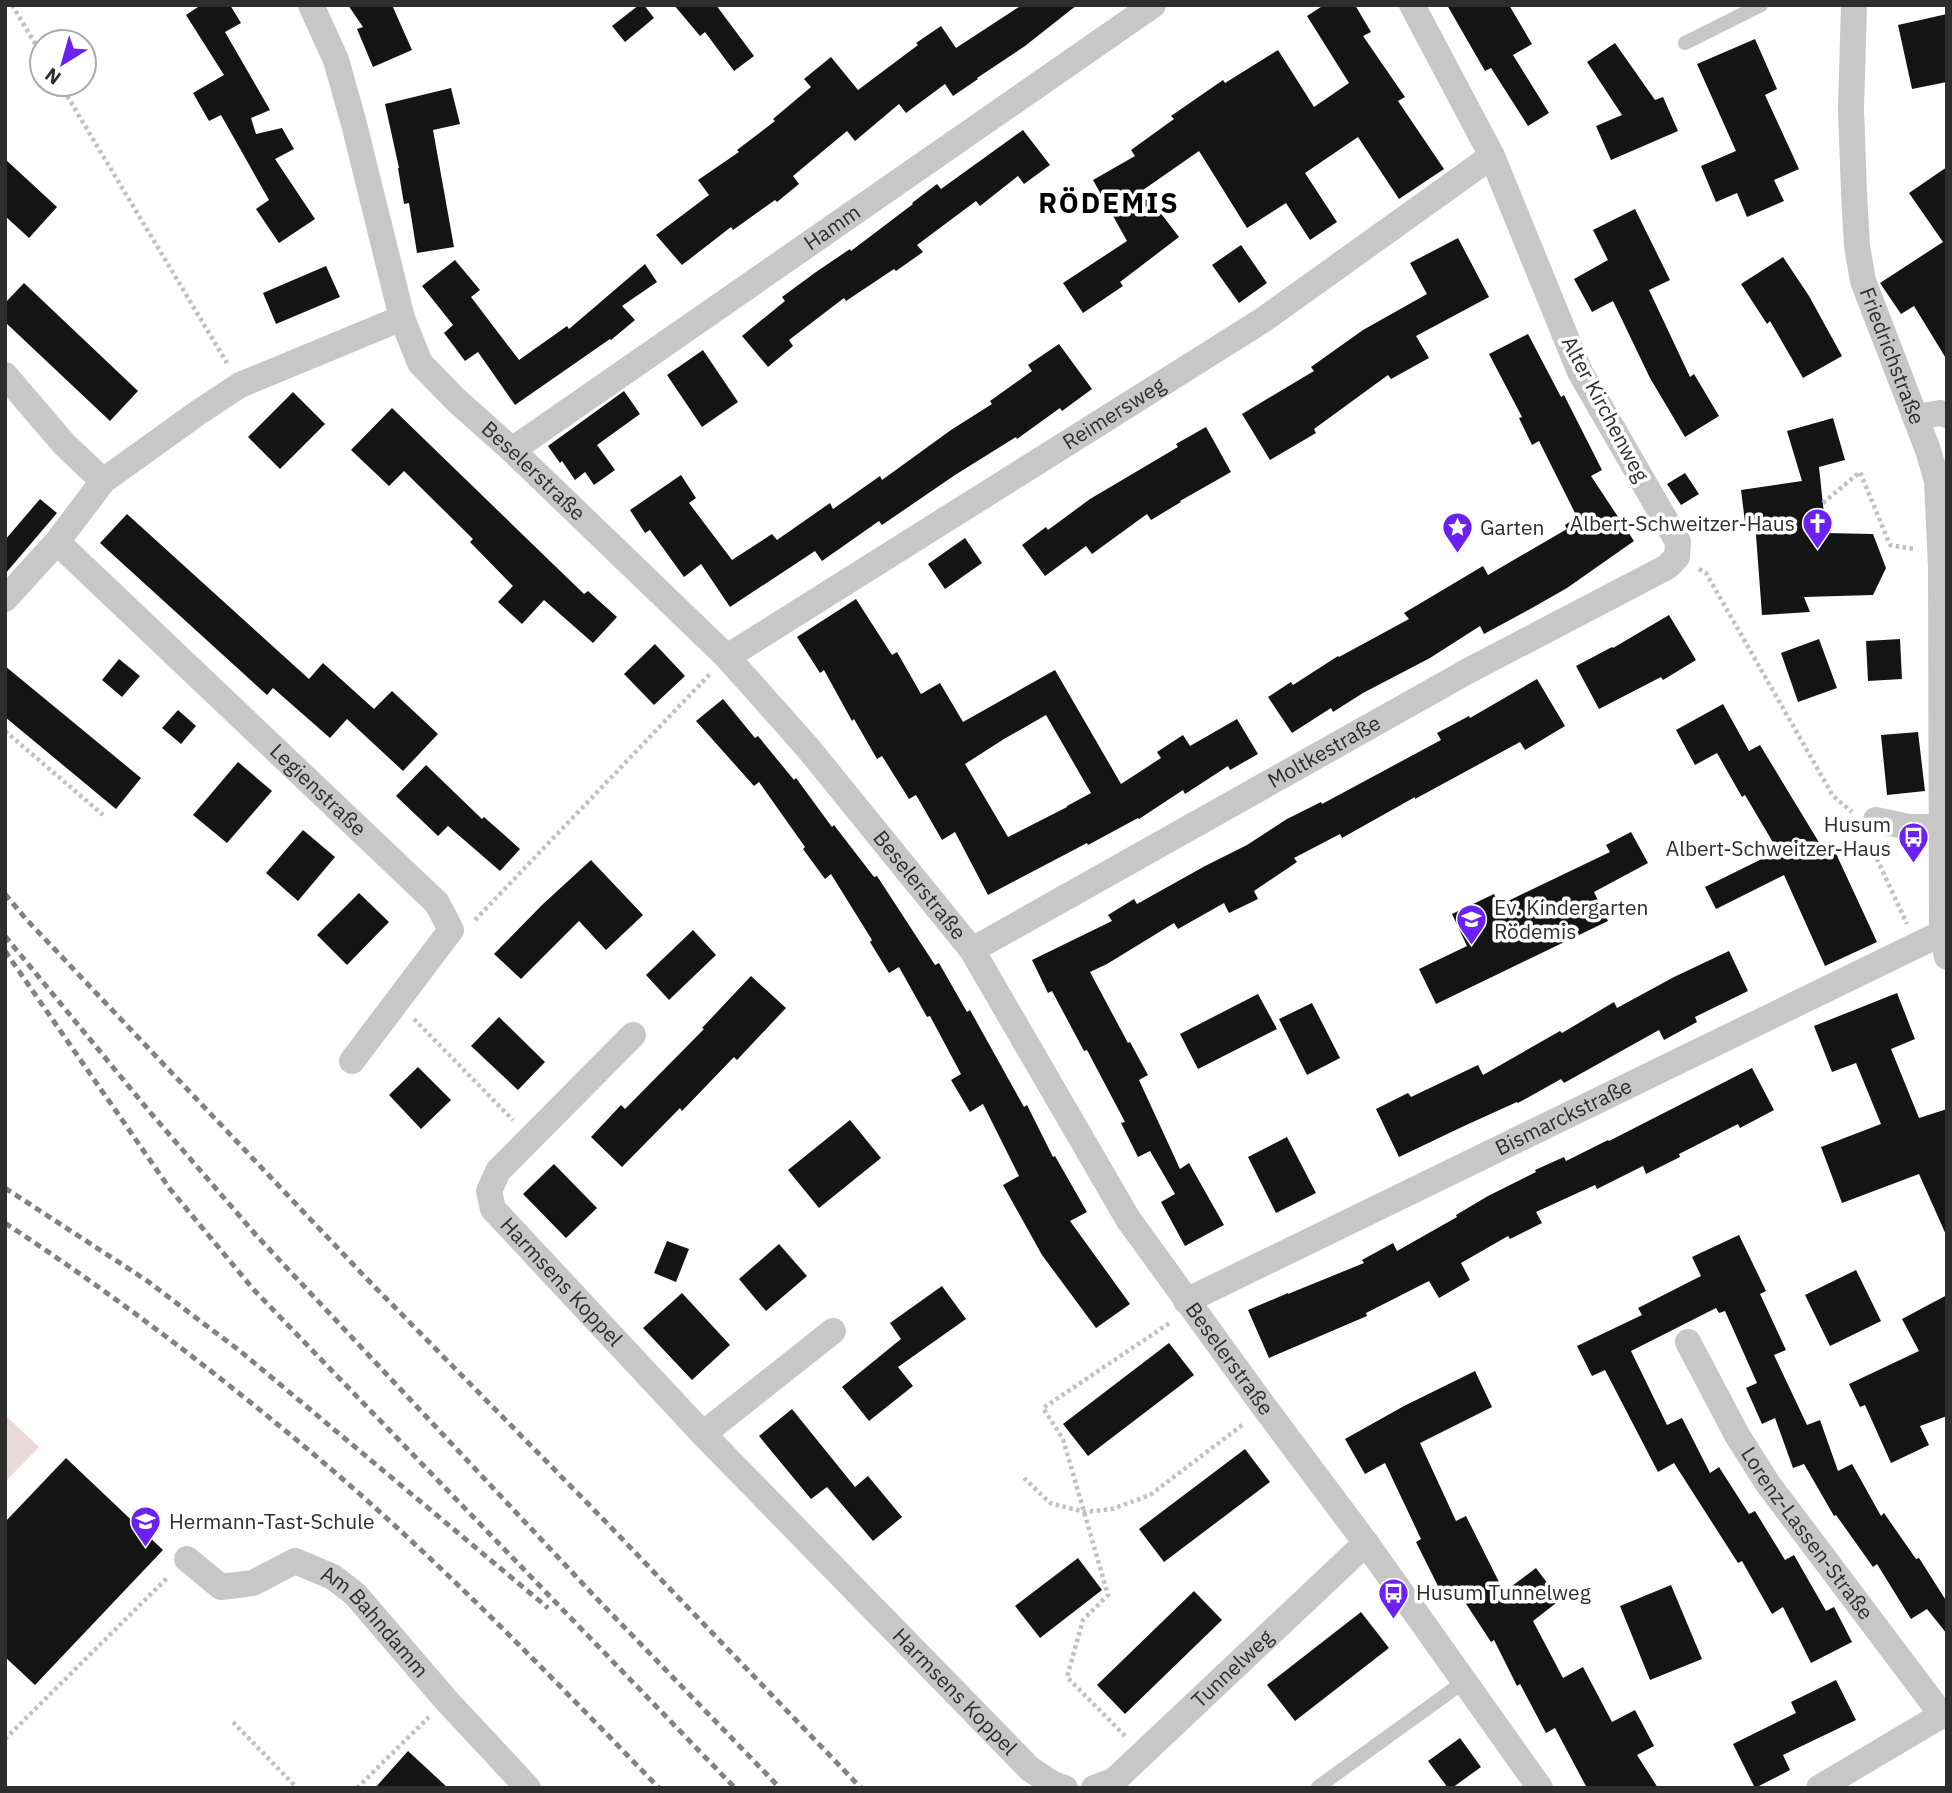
<svg xmlns="http://www.w3.org/2000/svg" width="1952" height="1793" font-family="'IBM Plex Sans',sans-serif">
<style>
.green{fill:#ecd9db}
.building{fill:#141414;fill-rule:evenodd}
.lines{fill:none;stroke-linecap:round;stroke-linejoin:round}
.path{stroke:#c1c1c1;stroke-width:4.5;stroke-dasharray:3.5 3.5;stroke-linecap:butt}
.lane{stroke:#c7c7c7;stroke-width:14}
.street{stroke:#c7c7c7;stroke-width:26}
.rail{stroke:#828282;stroke-width:5;stroke-dasharray:7 5;stroke-linecap:butt}
.labels{text-anchor:middle;stroke-width:7;stroke-linejoin:round;paint-order:stroke}
.street-label{font-size:21px;fill:#2d2d2d;stroke:#fff}
.poi-label{font-size:21px;fill:#2d2d2d;stroke:#fff;text-anchor:start}
.district-label{font-size:28px;font-weight:bold;letter-spacing:2px;fill:#000;stroke:#fff}
</style>
<rect width="100%" height="100%" fill="#fff"/>
<!-- green -->
<polygon class="green" points="5,1415 39,1447 5,1482"/>
<!-- building -->
<g class="building">
<polygon points="201,5 230,5 241,23 225,32 270,110 251,118 256,134 282,128 294,149 275,159 315,219 279,243 256,209 269,200 221,115 209,121 193,93 224,75 186,15"/>
<polygon points="348,5 392,5 412,50 373,67 357,29 363,27"/>
<polygon points="639,5 644,5 654,18 625,42 612,26"/>
<polygon points="674,5 716,5 754,56 734,71 705,32 700,36"/>
<polygon points="1022,5 1077,5 1025,46 977,78 978,79 953,96 945,84 906,113 899,104 855,141 847,131 793,176 799,184 777,202 775,200 733,230 731,227 682,265 656,235 709,195 698,180 739,152 737,150 775,121 773,119 811,87 804,79 831,57 858,90 918,45 916,43 941,26 956,48"/>
<polygon points="1324,5 1355,5 1371,32 1363,36 1405,97 1398,101 1444,169 1399,199 1358,137 1305,173 1337,222 1310,240 1286,203 1247,228 1199,151 1143,190 1179,237 1120,282 1123,286 1083,313 1063,283 1127,241 1093,180 1135,156 1131,150 1174,119 1171,116 1223,80 1225,83 1278,50 1314,107 1349,83 1307,16"/>
<polygon points="1447,5 1509,5 1532,44 1513,55 1549,113 1528,126 1491,68 1485,71"/>
<polygon points="1947,14 1947,82 1912,89 1898,25"/>
<polygon points="1755,39 1777,89 1765,95 1799,169 1774,180 1784,201 1747,217 1737,193 1716,202 1701,166 1736,151 1697,64"/>
<polygon points="1615,43 1655,100 1663,97 1678,131 1611,160 1596,126 1622,115 1587,62"/>
<polygon points="451,88 460,124 433,130 454,247 417,253 409,203 404,204 398,168 399,168 385,104"/>
<polygon points="1023,130 1050,165 1024,184 1018,176 980,206 976,201 917,245 923,252 896,271 894,269 846,301 844,298 789,340 793,346 768,367 742,336 785,301 782,297 816,272 850,249 851,251 913,204 912,203 937,184 941,189"/>
<polygon points="5,159 57,207 29,238 5,216"/>
<polygon points="1947,167 1947,360 1914,306 1901,314 1880,283 1943,242 1909,193"/>
<polygon points="1635,209 1670,280 1649,290 1690,377 1694,374 1719,416 1685,437 1650,378 1613,301 1592,312 1574,279 1608,260 1593,230"/>
<polygon points="1458,238 1489,297 1416,336 1429,358 1391,379 1388,375 1314,429 1316,433 1270,460 1242,414 1314,371 1311,367 1363,330 1427,294 1410,263"/>
<polygon points="1241,245 1267,283 1239,303 1212,265"/>
<polygon points="1783,257 1809,296 1842,356 1803,378 1770,321 1767,324 1741,284"/>
<polygon points="455,260 480,290 471,297 519,360 567,326 569,329 645,264 657,282 622,306 635,320 611,340 610,339 515,405 478,352 465,361 444,333 453,325 422,286"/>
<polygon points="326,266 340,297 276,324 263,293"/>
<polygon points="24,283 138,391 110,421 5,322 5,303"/>
<polygon points="1528,334 1561,397 1564,395 1602,470 1591,476 1634,541 1567,588 1532,608 1484,634 1480,626 1430,658 1363,693 1333,712 1331,708 1292,733 1268,697 1291,682 1293,685 1338,656 1339,657 1409,619 1404,613 1483,566 1488,575 1567,529 1565,525 1577,517 1539,441 1532,445 1519,418 1522,417 1489,354"/>
<polygon points="1059,344 1092,389 1062,411 1060,408 1017,439 1016,437 955,475 882,525 879,521 822,561 815,551 730,607 701,564 684,577 650,530 645,533 630,510 681,475 696,498 689,503 732,560 772,534 777,540 830,503 833,509 880,476 882,480 951,430 992,404 990,401 1032,371 1028,365"/>
<polygon points="703,350 738,402 702,427 667,375"/>
<polygon points="624,391 640,414 597,445 615,470 594,485 585,472 575,480 562,461 560,463 548,446"/>
<polygon points="293,392 325,424 280,469 248,437"/>
<polygon points="392,408 584,594 588,591 617,617 593,643 544,600 522,624 498,602 513,586 470,542 473,539 404,471 389,486 351,450"/>
<polygon points="1833,418 1845,460 1819,467 1826,533 1873,534 1886,568 1873,595 1804,597 1810,612 1762,615 1755,522 1745,522 1741,490 1802,481 1787,431"/>
<polygon points="1206,427 1231,472 1180,501 1181,502 1151,520 1147,514 1092,554 1086,546 1045,576 1022,545 1046,527 1048,530 1090,499 1178,447 1176,444"/>
<polygon points="1685,473 1699,494 1681,505 1667,484"/>
<polygon points="40,499 57,513 5,574 5,540"/>
<polygon points="127,514 309,679 323,663 374,709 392,691 438,734 403,771 347,719 330,738 273,688 267,695 100,543"/>
<polygon points="965,538 982,563 945,589 928,564"/>
<path d="M856,599L892,655L897,652L921,694L940,683L963,722L1055,670L1121,784L1161,758L1157,752L1183,735L1190,746L1237,719L1258,754L1230,770L1228,766L1185,794L1183,790L1139,819L1138,818L1088,845L1087,843L988,895L955,832L942,840L916,795L909,799L882,756L877,759L854,719L852,721L824,670L820,673L797,637ZM1046,715L1091,793L1067,806V807L1008,837L965,764L1004,739Z"/>
<polygon points="1669,615 1696,660 1663,680 1661,677 1599,709 1576,666 1612,647 1613,648"/>
<polygon points="1819,639 1837,688 1798,702 1781,653"/>
<polygon points="1900,639 1902,679 1868,681 1866,641"/>
<polygon points="655,644 685,676 654,705 624,674"/>
<polygon points="119,659 140,676 122,697 102,680"/>
<polygon points="5,666 141,778 116,809 5,717"/>
<polygon points="1537,679 1565,726 1525,750 1520,742 1415,799 1415,797 1342,838 1340,834 1294,858 1297,862 1254,891 1258,899 1229,913 1224,903 1178,929 1174,923 1107,964 1090,972 1128,1043 1130,1042 1148,1075 1139,1080 1180,1169 1189,1163 1224,1225 1185,1246 1161,1202 1175,1194 1150,1151 1138,1157 1121,1123 1125,1122 1087,1050 1084,1051 1052,991 1048,993 1032,960 1112,921 1108,915 1134,899 1137,904 1205,866 1247,845 1287,819 1321,802 1322,804 1441,740 1437,733 1469,716 1470,718"/>
<polygon points="723,699 755,738 758,736 794,780 796,778 832,827 834,825 874,877 877,876 935,965 939,963 967,1012 970,1010 1024,1107 1027,1105 1053,1157 1055,1156 1087,1212 1070,1221 1130,1304 1096,1328 1042,1255 1003,1185 1019,1176 983,1104 970,1112 951,1080 961,1074 930,1016 927,1017 899,967 889,973 870,942 872,940 831,874 825,879 803,849 805,847 759,782 754,786 696,721"/>
<polygon points="1723,704 1749,751 1760,745 1823,849 1832,845 1877,942 1825,966 1784,875 1716,909 1705,887 1778,851 1745,795 1742,797 1717,753 1695,765 1676,730"/>
<polygon points="178,710 196,726 181,744 162,728"/>
<polygon points="1918,732 1925,791 1887,795 1881,735"/>
<polygon points="238,762 272,791 227,843 193,815"/>
<polygon points="426,765 482,819 484,817 520,849 500,871 448,826 438,836 396,796"/>
<polygon points="303,830 335,857 298,901 266,873"/>
<polygon points="1631,832 1648,863 1594,892 1608,921 1436,1004 1419,969 1467,946 1452,914 1494,894 1500,905 1508,901 1610,852 1606,845"/>
<polygon points="591,860 643,915 606,950 579,921 521,979 494,954 542,905"/>
<polygon points="359,893 389,922 347,965 317,935"/>
<polygon points="693,930 716,955 669,1000 646,975"/>
<polygon points="1729,951 1748,991 1695,1017 1697,1022 1664,1040 1659,1030 1564,1083 1561,1079 1518,1103 1517,1102 1464,1126 1399,1157 1376,1109 1408,1093 1411,1097 1478,1065 1483,1075 1560,1031 1562,1033 1614,1002 1617,1008 1674,977"/>
<polygon points="751,976 786,1008 737,1060 734,1057 682,1111 680,1108 622,1167 591,1137 621,1105 625,1109 704,1029 702,1028"/>
<polygon points="1897,993 1915,1039 1891,1049 1919,1118 1947,1109 1947,1237 1919,1174 1842,1203 1821,1147 1881,1124 1856,1063 1832,1072 1814,1026"/>
<polygon points="1258,994 1277,1029 1198,1069 1180,1034"/>
<polygon points="1312,1003 1340,1058 1307,1075 1279,1019"/>
<polygon points="499,1017 545,1062 518,1090 471,1046"/>
<polygon points="418,1067 451,1100 421,1129 389,1095"/>
<polygon points="1752,1068 1774,1110 1740,1128 1738,1124 1679,1154 1680,1157 1646,1174 1643,1166 1597,1189 1595,1185 1536,1212 1542,1223 1510,1239 1508,1236 1461,1263 1470,1280 1439,1298 1429,1281 1366,1313 1367,1316 1269,1358 1248,1310 1288,1293 1288,1294 1364,1263 1362,1260 1393,1243 1397,1251 1457,1217 1456,1215 1488,1196 1536,1172 1535,1170 1564,1157 1566,1161 1608,1140 1609,1141"/>
<polygon points="850,1120 881,1158 819,1208 788,1170"/>
<polygon points="1287,1137 1316,1193 1276,1213 1248,1157"/>
<polygon points="554,1164 597,1208 566,1238 523,1194"/>
<polygon points="1739,1235 1766,1291 1760,1294 1786,1350 1774,1355 1807,1425 1820,1420 1838,1471 1852,1464 1881,1516 1884,1513 1916,1559 1919,1558 1947,1602 1947,1634 1927,1609 1911,1619 1877,1564 1873,1567 1836,1515 1834,1516 1804,1464 1793,1468 1775,1418 1762,1424 1746,1388 1757,1383 1725,1311 1719,1313 1716,1308 1631,1351 1667,1425 1682,1418 1710,1473 1719,1467 1749,1514 1755,1511 1785,1560 1794,1555 1826,1611 1834,1607 1852,1642 1811,1663 1783,1607 1772,1614 1742,1561 1738,1563 1674,1463 1658,1472 1605,1370 1592,1376 1577,1346 1642,1315 1638,1308 1701,1276 1692,1257"/>
<polygon points="667,1241 689,1249 676,1282 654,1273"/>
<polygon points="779,1244 807,1276 766,1311 739,1279"/>
<polygon points="1856,1270 1881,1321 1830,1346 1805,1295"/>
<polygon points="942,1286 966,1319 898,1367 913,1386 869,1421 842,1387 901,1339 890,1323"/>
<polygon points="682,1293 730,1345 692,1380 643,1328"/>
<polygon points="1947,1295 1947,1416 1920,1426 1929,1445 1891,1463 1865,1405 1860,1407 1849,1384 1919,1351 1902,1319"/>
<polygon points="1169,1343 1194,1375 1088,1456 1063,1424"/>
<polygon points="1475,1371 1492,1407 1420,1443 1456,1521 1466,1516 1504,1592 1536,1568 1560,1600 1533,1621 1563,1678 1583,1667 1612,1722 1635,1710 1654,1746 1637,1755 1658,1788 1587,1788 1555,1728 1546,1733 1520,1684 1517,1686 1494,1640 1491,1642 1455,1587 1442,1594 1416,1542 1421,1539 1385,1463 1365,1474 1345,1439 1404,1406"/>
<polygon points="792,1409 855,1487 868,1476 902,1517 873,1541 827,1487 811,1499 759,1436"/>
<polygon points="1245,1449 1270,1482 1164,1562 1139,1529"/>
<polygon points="66,1458 163,1550 35,1685 5,1657 5,1522"/>
<polygon points="1078,1558 1102,1590 1040,1638 1015,1606"/>
<polygon points="1671,1585 1702,1659 1650,1680 1620,1606"/>
<polygon points="1194,1591 1222,1620 1125,1714 1097,1685"/>
<polygon points="1361,1612 1389,1648 1295,1721 1267,1685"/>
<polygon points="1836,1680 1856,1720 1783,1755 1790,1770 1755,1788 1733,1744 1796,1713 1791,1702"/>
<polygon points="1460,1738 1481,1767 1452,1788 1448,1788 1428,1761"/>
<polygon points="408,1751 448,1788 375,1788"/>
</g>
<g class="lines">
<!-- path -->
<g class="path">
<polyline points="12,5 42,55"/>
<polyline points="60,84 227,363"/>
<polyline points="1823,503 1860,472 1890,545 1915,549"/>
<polyline points="1699,569 1706,573 1833,796 1852,812"/>
<polyline points="5,731 103,815"/>
<polyline points="1871,846 1907,924"/>
<polyline points="475,920 710,674"/>
<polyline points="414,1019 513,1120"/>
<polyline points="1024,1478 1050,1503 1085,1512 1112,1509 1150,1495 1245,1423"/>
<polyline points="233,1722 297,1788"/>
<polyline points="1125,1736 1067,1677 1083,1620 1108,1595 1063,1439 1043,1408 1171,1322"/>
<polyline points="5,1739 168,1577"/>
<polyline points="357,1788 429,1717"/>
</g>
<!-- lane -->
<g class="lane">
<polyline points="1685,43 1761,5"/>
<polyline points="1318,1787 1465,1681"/>
</g>
<!-- street -->
<g class="street">
<path id="s1" d="M311,5L336,60L354,124L402,318L420,363L456,400L512,450L727,657L808,748L972,950L1128,1219L1265,1408L1366,1543L1540,1788"/>
<path id="s2" d="M1854,5L1851,109L1854,193L1857,246L1863,281L1928,450L1937,481L1941,566L1942,933L1947,957"/>
<polyline points="5,375 64,444 103,481"/>
<polyline points="1916,417 1940,413 1947,415"/>
<path id="s3" d="M512,450L1153,5"/>
<path id="s4" d="M57,542L437,903L451,930L352,1061"/>
<polyline points="5,599 57,542 103,481 199,412 240,385 402,318"/>
<path id="s5" d="M727,657L1263,320L1492,156"/>
<polyline points="1876,820 1909,827 1941,827"/>
<path id="s6" d="M972,950L1468,671L1667,567L1677,557L1678,542L1580,372L1492,156L1412,5"/>
<path id="s7" d="M633,1035L498,1171L489,1191L493,1209L703,1434L1030,1769L1053,1784L1065,1788"/>
<path id="s8" d="M1186,1301L1942,933"/>
<path id="s9" d="M1688,1342L1737,1435L1768,1484L1942,1715"/>
<polyline points="703,1434 833,1331"/>
<path id="s10" d="M187,1559L221,1587L253,1583L295,1561L333,1577L355,1594L446,1700L528,1788"/>
<path id="s11" d="M1094,1788L1113,1781L1119,1776L1366,1543"/>
<polyline points="1819,1788 1947,1712"/>
</g>
<!-- rail -->
<g class="rail">
<polyline points="5,894 26,919 367,1279 603,1519 861,1788"/>
<polyline points="5,936 149,1111 256,1235 599,1601 780,1788"/>
<polyline points="5,951 170,1189 254,1290 735,1788"/>
<polyline points="5,1188 146,1280 240,1351 548,1608"/>
<path d="M5,1223C107,1290 205,1364 299,1442C427,1548 543,1668 659,1788"/>
</g>
</g>
<!-- icons -->
<defs>
<symbol id="church-pin" viewBox="-11 -11 22 30"><path d="M0 17L-7.5 6A9.5 9.5 0 1 1 7.5 6Z" fill="#6b21f1" stroke="#fff"/><path d="M-1.2-6h2.4v3.5h3.3v2.4h-3.3V6h-2.4V-.1h-3.3v-2.4h3.3Z" fill="#fff"/></symbol>
<symbol id="sight-pin" viewBox="-11 -11 22 30"><path d="M0 17L-7.5 6A9.5 9.5 0 1 1 7.5 6Z" fill="#6b21f1" stroke="#fff"/><path d="M0-6L1.8-2.2L6-1.7L2.9 1.2L3.7 5.4L0 3.3L-3.7 5.4L-2.9 1.2L-6-1.7L-1.8-2.2Z" fill="#fff"/></symbol>
<symbol id="bus-pin" viewBox="-11 -11 22 30"><path d="M0 17L-7.5 6A9.5 9.5 0 1 1 7.5 6Z" fill="#6b21f1" stroke="#fff"/><path d="M-5-6H5V4H4V6H2V4H-2V6H-4V4H-5ZM-3.5-4V0h7V-4ZM-3.5 1.2v1.5H-2V1.2ZM2 1.2v1.5H3.5V1.2Z" fill="#fff"/></symbol>
<symbol id="school-pin" viewBox="-11 -11 22 30"><path d="M0 17L-7.5 6A9.5 9.5 0 1 1 7.5 6Z" fill="#6b21f1" stroke="#fff"/><path d="M0-5L7-2L0 1L-7-2ZM-4 1L0 2.5L4 1V4Q0 6-4 4Z" fill="#fff"/></symbol>
</defs>
<g fill-rule="evenodd">
<use href="#church-pin" x="1800" y="506" width="35" height="47"/>
<use href="#sight-pin" x="1440" y="510" width="35" height="47"/>
<use href="#bus-pin" x="1896" y="820" width="35" height="47"/>
<use href="#school-pin" x="1454" y="902" width="35" height="47"/>
<use href="#school-pin" x="128" y="1504" width="35" height="47"/>
<use href="#bus-pin" x="1376" y="1576" width="35" height="47"/>
</g>
<g class="labels">
<!-- street labels -->
<g class="street-label">
<text dy="7" stroke="none"><textPath href="#s3" startOffset="390">Hamm</textPath></text>
<text dy="7" stroke="none"><textPath href="#s2" startOffset="357">Friedrichstraße</textPath></text>
<text transform="translate(1605 409) rotate(62)" y="7">Alter Kirchenweg</text>
<text dy="7" stroke="none"><textPath href="#s5" startOffset="457">Reimersweg</textPath></text>
<text dy="7" stroke="none"><textPath href="#s1" startOffset="532">Beselerstraße</textPath></text>
<text dy="7" stroke="none"><textPath href="#s6" startOffset="404">Moltkestraße</textPath></text>
<text dy="7" stroke="none"><textPath href="#s4" startOffset="360">Legienstraße</textPath></text>
<text dy="7" stroke="none"><textPath href="#s1" startOffset="1099">Beselerstraße</textPath></text>
<text dy="7" stroke="none"><textPath href="#s8" startOffset="420">Bismarckstraße</textPath></text>
<text dy="7" stroke="none"><textPath href="#s7" startOffset="332">Harmsens Koppel</textPath></text>
<text dy="7" stroke="none"><textPath href="#s1" startOffset="1666">Beselerstraße</textPath></text>
<text dy="7" stroke="none"><textPath href="#s9" startOffset="226">Lorenz-Lassen-Straße</textPath></text>
<text dy="7" stroke="none"><textPath href="#s10" startOffset="226">Am Bahndamm</textPath></text>
<text dy="7" stroke="none"><textPath href="#s11" startOffset="184">Tunnelweg</textPath></text>
<text dy="7" stroke="none"><textPath href="#s7" startOffset="900">Harmsens Koppel</textPath></text>
</g>
<!-- poi labels -->
<g class="poi-label">
<text x="1795" y="531" text-anchor="end">Albert-Schweitzer-Haus</text>
<text x="1480" y="535">Garten</text>
<text x="1891" y="832" text-anchor="end">Husum<tspan x="1891" dy="24">Albert-Schweitzer-Haus</tspan></text>
<text x="1494" y="915">Ev. Kindergarten<tspan x="1494" dy="24">Rödemis</tspan></text>
<text x="169" y="1529">Hermann-Tast-Schule</text>
<text x="1416" y="1600">Husum Tunnelweg</text>
</g>
<!-- district labels -->
<g class="district-label">
<text x="1109" y="213">RÖDEMIS</text>
</g>
</g>
<!-- border -->
<rect width="1952" height="1793" fill="none" stroke="#2d2d2d" stroke-width="14"/>
<!-- north arrow -->
<g transform="translate(63 63) rotate(217)"><circle r="33" fill="#ffffff" stroke="#ababab" stroke-width="2"/>
<path d="M0-5L12 26L0 18L-12 26Z" fill="#6b21f1"/>
<text y="-10" font-size="19" font-weight="bold" text-anchor="middle" fill="#2d2d2d">N</text>
</g>
</svg>
